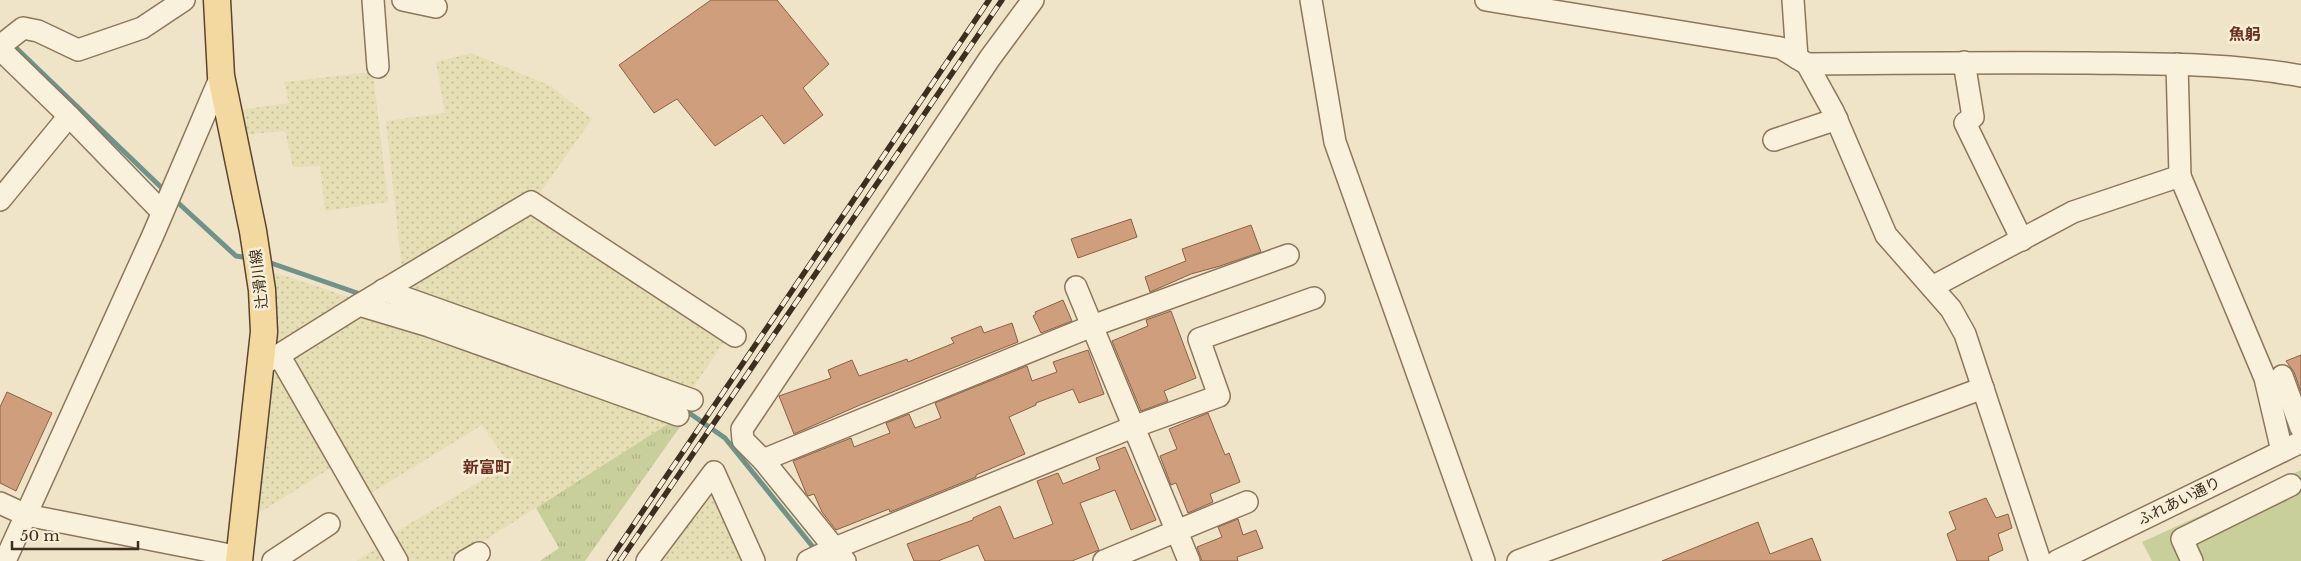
<svg xmlns="http://www.w3.org/2000/svg" width="2301" height="561" font-family="'Libre Baskerville','Noto Sans JP',serif">
<style>
.farmland{fill:url(#farmland-dots)}
.grass{fill:url(#grass-tufts)}
.park{fill:#c9cf9b}
.lines{fill:none;stroke-linecap:round;stroke-linejoin:round}
.stream{stroke:#6f938a;stroke-width:5}
.building{fill:#cf9f7d;stroke:#8d5f41}
.minor-casing{stroke:#8d765c;stroke-width:24}
.major-casing{stroke:#5b4430;stroke-width:29}
.minor{stroke:#faf1dc;stroke-width:21}
.major{stroke:#f3d9a0;stroke-width:26}
.rail-casing{stroke:#3d2e20;stroke-width:5.5}
.rail{stroke:#f7eed8;stroke-width:4;stroke-dasharray:11;stroke-linecap:butt}
.labels{text-anchor:middle;stroke-width:5;stroke-linejoin:round;paint-order:stroke}
.street-label{font-size:15px;fill:#3d2e20;stroke:#f7eed8}
.neighbourhood-label{font-size:16px;font-weight:bold;fill:#6b2e1e;stroke:#f7eed8}
</style>
<defs>
<pattern id="farmland-dots" width="8" height="8" patternUnits="userSpaceOnUse" patternTransform="scale(1.25)"><rect width="8" height="8" fill="#e6deb5"/><path d="M2 2h.1M6 6h.1" fill="none" stroke="#c6bf9b" stroke-width="1.8" stroke-linecap="round"/></pattern>
<pattern id="grass-tufts" width="24" height="20" patternUnits="userSpaceOnUse" patternTransform="scale(1.25)"><rect width="24" height="20" fill="#c9cf9b"/><path d="M3 7l-1-3M5 7V3M7 7l1-3M15 17l-1-3M17 17v-4M19 17l1-3" fill="none" stroke="#aeb285"/></pattern>
</defs>
<rect width="100%" height="100%" fill="#f0e4c8"/>
<!-- farmland -->
<g class="farmland">
<polygon points="471,53 551,86 592,119 539,194 402,269 386,121 445,113 436,62"/>
<polygon points="373,72 388,202 325,211 320,166 293,167 285,131 241,135 238,110 289,103 284,82"/>
<polygon points="531,208 726,339 690,392 395,289"/>
<polygon points="273,272 352,298 274,347 276,310"/>
<polygon points="359,311 674,420 452,561 406,561 391,535 509,464 482,425 368,495 287,357"/>
<polygon points="277,364 334,466 248,520 268,367"/>
<polygon points="710,488 746,561 657,561"/>
<polygon points="380,546 389,561 356,561"/>
</g>
<!-- grass -->
<polygon class="grass" points="674,420 682,424 585,561 540,561 559,548 536,508"/>
<!-- park -->
<polygon class="park" points="2301,470 2301,561 2152,561 2142,542"/>
<g class="lines">
<!-- stream -->
<g class="stream">
<polyline points="11,43 165,191"/>
<polyline points="175,200 236,256 249,258"/>
<polyline points="265,261 363,295"/>
<polyline points="682,408 725,438 817,552"/>
</g>
</g>
<!-- building -->
<g class="building">
<polygon points="711,0 777,0 829,64 803,88 823,115 784,144 762,115 715,146 677,99 654,113 619,65"/>
<polygon points="1131,219 1137,237 1078,258 1071,239"/>
<polygon points="1251,225 1261,252 1220,266 1191,274 1150,292 1145,277 1186,261 1182,249"/>
<polygon points="1063,300 1072,321 1041,333 1033,316 1036,314 1035,312"/>
<polygon points="1171,311 1196,378 1164,391 1168,401 1141,411 1112,341 1148,326 1146,320"/>
<polygon points="1012,323 1018,342 860,405 794,434 779,396 831,378 828,370 852,360 859,376 907,359 908,362 954,343 951,338 981,326 984,333"/>
<polygon points="1088,350 1104,394 1079,403 1073,389 1036,403 1036,405 1009,417 1025,454 976,475 976,477 890,512 889,509 836,530 822,512 814,494 808,496 806,493 793,461 851,438 854,447 890,433 886,423 909,414 915,428 941,418 935,403 1027,366 1032,381 1057,372 1053,362"/>
<polygon points="2301,355 2301,392 2294,372 2286,361"/>
<polygon points="7,392 52,413 16,491 0,483 0,407"/>
<polygon points="1208,413 1225,455 1229,453 1240,482 1210,494 1213,502 1188,513 1176,483 1171,485 1160,456 1177,449 1169,429"/>
<polygon points="1125,447 1156,520 1131,530 1115,490 1080,503 1099,550 1072,561 985,561 978,545 938,561 914,561 907,544 973,520 973,518 1000,506 1014,539 1053,524 1037,481 1058,473 1063,484 1100,469 1096,458"/>
<polygon points="1986,498 1996,518 2008,514 2012,528 1998,534 2003,550 1988,557 1989,561 1957,561 1947,534 1956,529 1949,512"/>
<polygon points="1238,519 1243,535 1256,530 1263,548 1237,557 1238,561 1202,561 1197,547 1222,537 1218,527"/>
<polygon points="1758,522 1770,554 1812,538 1821,561 1662,561"/>
</g>
<g class="lines">
<defs>
<g id="minor">
<polyline points="373,0 378,67"/>
<polyline points="403,0 436,7"/>
<polyline points="1311,0 1335,142 1484,561"/>
<polyline points="1486,0 1781,48 1807,64 1833,111 1886,235 1951,309 1965,334 2040,561"/>
<polyline points="1793,0 1797,58"/>
<polyline points="0,46 23,28 38,31 78,50 142,28 184,0"/>
<polyline points="0,49 69,116 162,212"/>
<polyline points="1964,62 1973,117 1965,123 2022,240"/>
<path d="M1807,64C1901,63 1995,62 2089,63C2160,64 2231,63 2301,76"/>
<polyline points="1774,140 1837,119"/>
<polyline points="2180,176 2265,378 2282,451"/>
<polyline points="0,200 69,116"/>
<polyline points="1076,287 1189,561"/>
<polyline points="1932,287 2073,212 2180,176 2177,64"/>
<polyline points="383,290 692,400"/>
<polyline points="359,305 531,202 735,336"/>
<polyline points="279,355 359,305 429,326 678,415"/>
<polyline points="268,361 279,355 397,561"/>
<polyline points="2282,376 2301,428"/>
<polyline points="763,460 743,440 742,429 990,58 1033,0"/>
<polyline points="0,503 26,515 240,557"/>
<polyline points="5,561 153,235 221,76"/>
<polyline points="273,561 329,524"/>
<polyline points="465,561 479,553"/>
<polyline points="647,561 714,472 754,561"/>
<polyline points="808,561 835,548 1133,427 1219,396 1199,339 1314,298"/>
<polyline points="845,561 763,460 1092,326 1288,255"/>
<polyline points="1104,561 1247,502"/>
<polyline points="1518,561 1983,388"/>
<polyline points="2057,561 2301,442"/>
<polyline points="2192,561 2182,539 2291,485"/>
</g>
<polyline id="major" points="217,0 221,76 253,231 262,290 264,332 239,561"/>
</defs>
<!-- minor casing -->
<use href="#minor" class="minor-casing"/>
<!-- major casing -->
<use href="#major" class="major-casing"/>
<!-- minor -->
<use href="#minor" class="minor"/>
<!-- major -->
<use href="#major" class="major"/>
<defs>
<g id="rail">
<polyline points="609,561 989,0"/>
<polyline points="620,561 1002,0"/>
</g>
</defs>
<!-- rail casing -->
<use href="#rail" class="rail-casing"/>
<!-- rail -->
<use href="#rail" class="rail"/>
</g>
<g class="labels">
<!-- street labels -->
<g class="street-label">
<text transform="translate(259 279) rotate(-97)" y="5">辻滑川線</text>
<text transform="translate(2179 501) rotate(-26)" y="5">ふれあい通り</text>
</g>
<!-- neighbourhood labels -->
<g class="neighbourhood-label">
<text x="2245" y="40">魚躬</text>
<text x="487" y="473">新富町</text>
</g>
</g>
<!-- scale -->
<path d="M12 541v8h126v-8" fill="none" stroke="#3d2e20" stroke-width="2.5"/>
<text x="20" y="541" font-size="15" fill="#3d2e20" stroke="#f7eed8" stroke-width="4" paint-order="stroke">50 m</text>
</svg>
